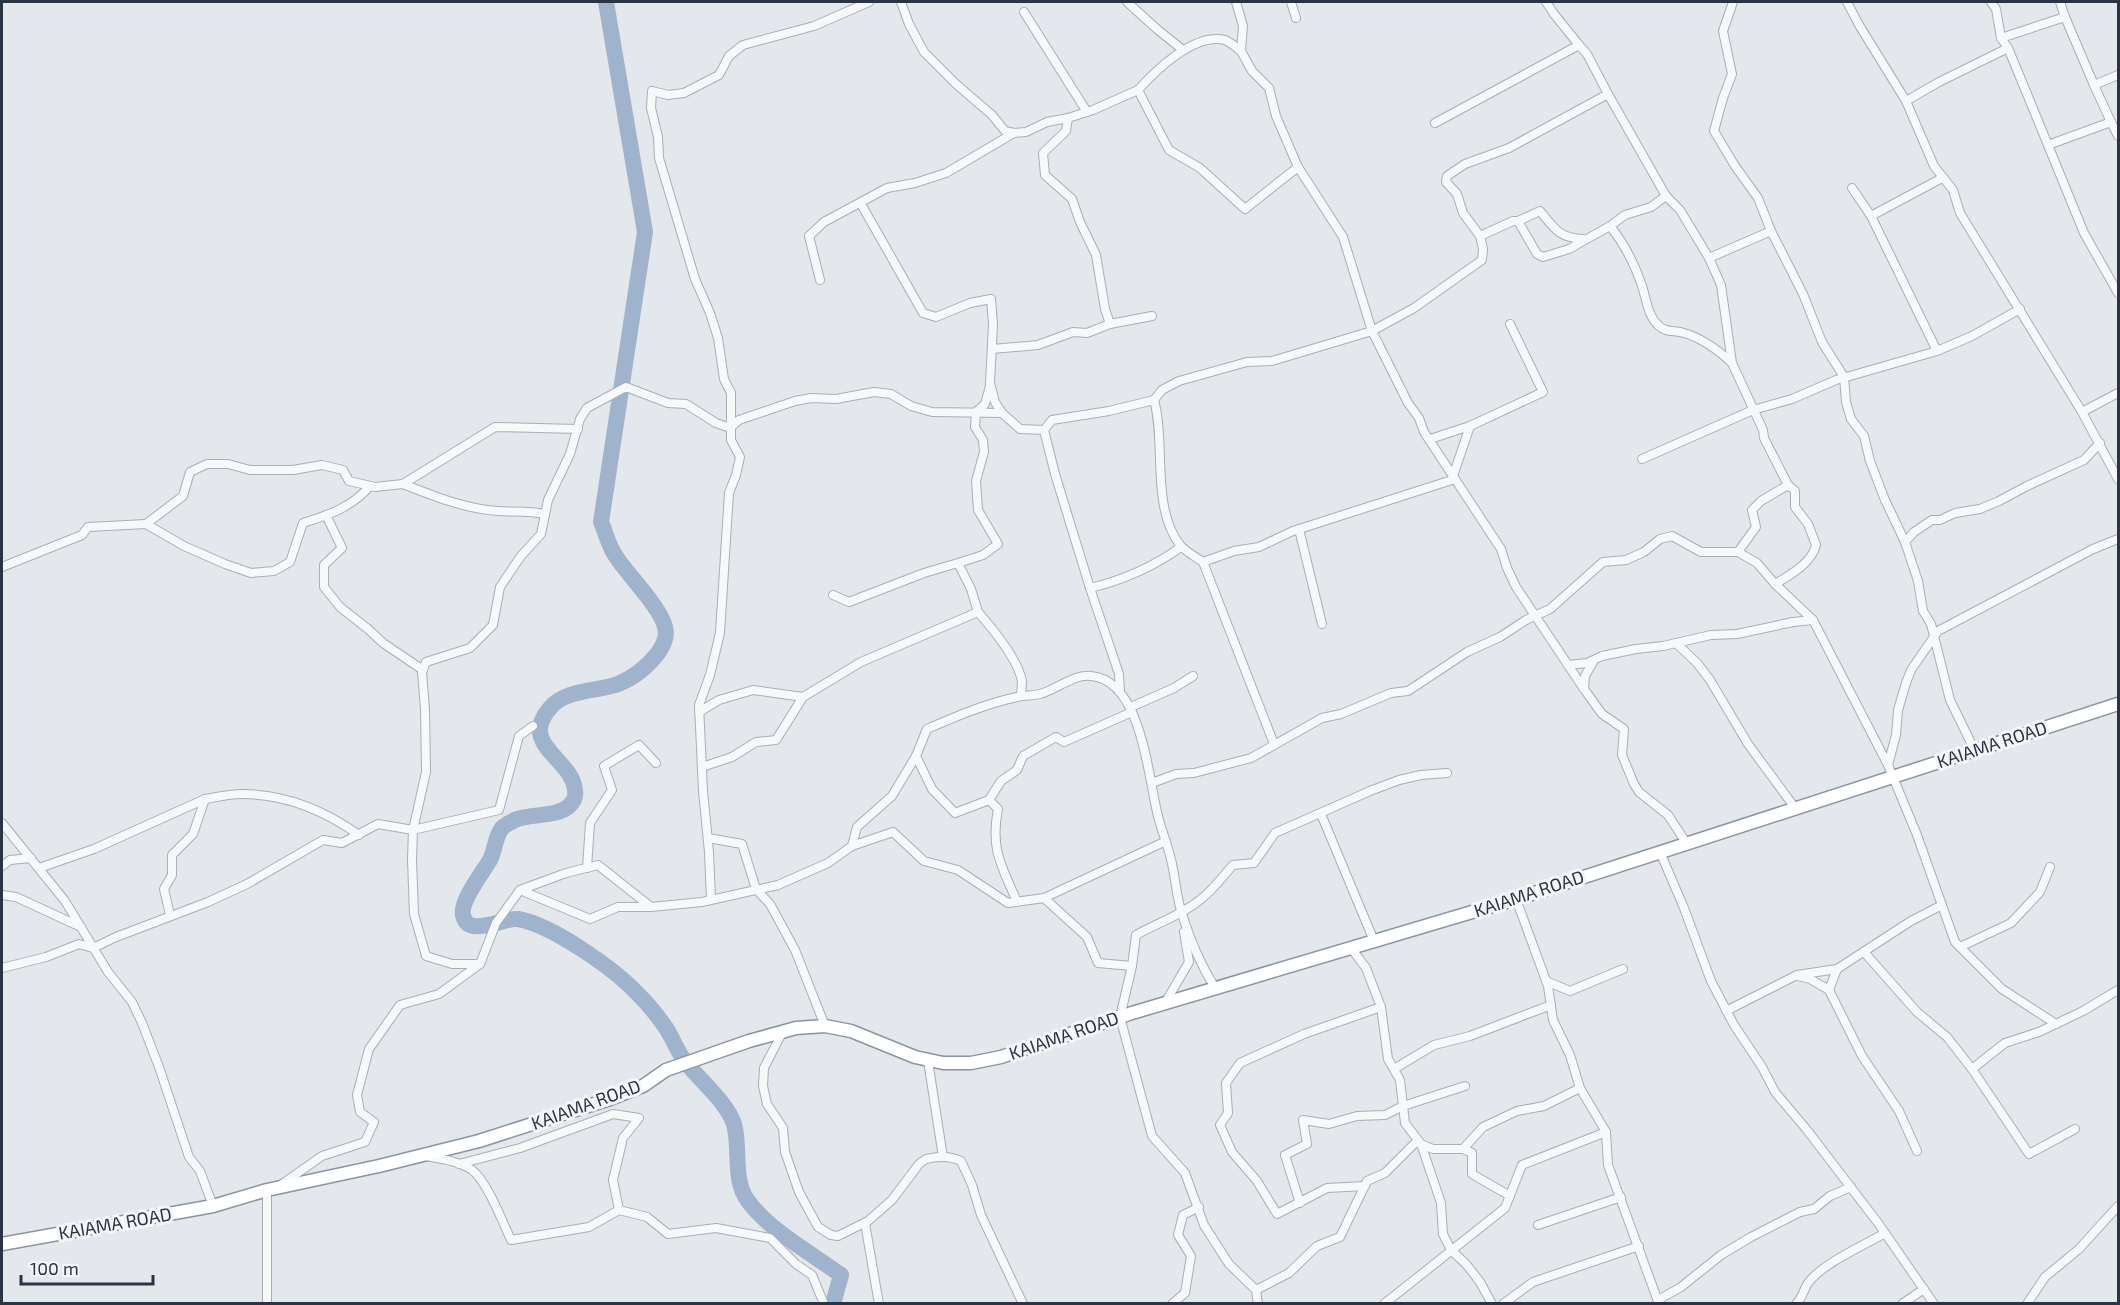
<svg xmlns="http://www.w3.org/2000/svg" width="2120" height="1305" font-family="'Exo 2',sans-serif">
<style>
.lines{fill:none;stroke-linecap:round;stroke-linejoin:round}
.river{stroke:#9fb4cc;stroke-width:16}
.minor-casing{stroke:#a9aeb7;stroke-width:10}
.trunk-casing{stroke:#8b94a3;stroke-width:15}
.minor{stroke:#f7f8fa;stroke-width:8}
.trunk{stroke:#fff;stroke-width:12}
.labels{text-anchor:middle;stroke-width:6;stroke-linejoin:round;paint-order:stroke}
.street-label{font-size:18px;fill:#2b3445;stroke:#f4f6f9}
</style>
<rect width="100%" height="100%" fill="#e4e7ec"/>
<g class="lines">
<!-- river -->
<path class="river" d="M606,2L645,232L601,522C606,533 609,548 617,558C628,575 661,608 665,627C668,637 663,646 658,653C648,666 633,678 618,684C597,692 565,689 550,708C518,745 572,758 575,790C576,796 575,800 570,805C556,819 528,812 511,822C510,822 503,827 502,828C495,837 495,850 490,860C483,872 460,901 463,915C468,939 504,917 518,919C552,925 613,968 637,993C647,1003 658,1016 666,1028C672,1037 676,1048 682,1057C696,1078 726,1100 734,1124C741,1149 732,1180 748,1201C770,1231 811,1253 841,1275L833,1304"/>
<defs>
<g id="minor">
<polyline points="901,2 909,24 924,52 956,84 992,115 1005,131 1014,133 1026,132 1047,122 1068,118 1093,110 1138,90 1169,150 1200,168 1245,209 1298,167 1343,237 1372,331 1408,403 1419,418 1424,432 1501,549 1507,568 1516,587 1584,689 1602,714 1624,729 1622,755 1634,784 1639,792 1668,815 1687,844"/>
<polyline points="1127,2 1158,30 1183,50"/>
<polyline points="1236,2 1243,26 1241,51 1252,71 1269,88 1276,116 1298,167"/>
<polyline points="1291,2 1296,18"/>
<polyline points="1546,2 1554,14 1579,45"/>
<polyline points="1733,2 1723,31 1732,74 1723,98 1714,131 1735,166 1758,198 1771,231 1709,258 1721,285 1732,363 1763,430 1764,438 1788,485 1761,501 1752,510 1756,527 1738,552 1757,563 1775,584 1813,620 1888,765 1917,835 1955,942 2002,989 2056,1024"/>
<polyline points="1847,2 1859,25 1906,101 1934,166 1953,190 1960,213 2082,412 2118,479"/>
<polyline points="1991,2 1996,9 2001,38"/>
<polyline points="1024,12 1087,112"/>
<polyline points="2065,17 2094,85 2118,75"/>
<polyline points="2008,48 2048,145 2111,122 2094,85"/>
<path d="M1138,90C1156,70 1195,32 1225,40C1230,42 1237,48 1241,51"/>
<polyline points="1906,101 1939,82 2008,48 2001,38 2065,17 2060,2"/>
<polyline points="1068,118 1066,131 1043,153 1045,175 1072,199 1080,222 1096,255 1105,309 1110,324 1152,316"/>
<polyline points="2111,122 2118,136"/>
<polyline points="1435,123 1579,45 1587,54 1608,94"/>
<polyline points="2048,145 2084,233 2118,293"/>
<polyline points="1852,188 1871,216"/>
<polyline points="861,204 923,313 936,317 970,303 991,299 993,324 990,383 995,402 1002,413"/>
<path d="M1518,221L1540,211C1554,228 1559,238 1583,239"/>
<polyline points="1610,226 1569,249 1543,257 1537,254 1518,221 1513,221 1480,236 1463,213 1457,194 1446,182 1447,176 1465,164 1509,148 1608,94 1666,196"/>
<polyline points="1771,231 1803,294 1822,342 1844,377 1846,402 1851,419 1864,436 1870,461 1885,500 1905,542"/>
<path d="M1709,258L1680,210L1666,196L1651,207L1625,215L1610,226C1623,242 1634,263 1641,283C1646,296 1647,315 1658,325C1665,333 1675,330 1684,333C1701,338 1719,351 1731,362"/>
<polyline points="820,280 809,236 824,222 887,188 915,183 946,173 1014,133"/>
<polyline points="992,349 1038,345 1073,332 1087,333 1110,324"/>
<polyline points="1937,351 1871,216 1942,178"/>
<polyline points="1154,400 1162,390 1179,381 1247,362 1272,361 1372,331 1414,308 1482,260 1483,249 1480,236"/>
<polyline points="2082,412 2118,393"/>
<polyline points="1044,430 1055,474 1090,588 1119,674 1120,692"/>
<polyline points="1430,439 1470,426 1543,392 1510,324"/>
<polyline points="1642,459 1753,410 1792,399 1836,380 1937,351 1972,336 2020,309"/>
<polyline points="1453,476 1470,426"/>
<path d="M403,484C433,496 466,509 498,511C514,512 529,511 545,514"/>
<polyline points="326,515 342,548 324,565 324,587 340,607 368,629 383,643 423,670"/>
<polyline points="146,524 183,496 190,472 207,464 228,464 250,470 293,470 322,465 343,470 349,481 375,487 403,484 495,427 578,429"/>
<polyline points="1299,529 1322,624"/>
<polyline points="1203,562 1274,744"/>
<polyline points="958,563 983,555 998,544 978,510 976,481 984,452 983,440 975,427 976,412 985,404 990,386"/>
<path d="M2,567L82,535L88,527L146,524L184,546L225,564L251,573L274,571L290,562L303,523C329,515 352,507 370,486"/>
<path d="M1775,584C1790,575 1812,563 1816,545L1808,524L1795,507V491L1788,485"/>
<path d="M1090,588C1124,580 1153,567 1181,547"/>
<polyline points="833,595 849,602 924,573 958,563 971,589 978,612"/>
<polyline points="1676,643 1697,663 1710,680 1748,744 1795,808"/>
<polyline points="1568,665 1587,663 1602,656 1636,649 1663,646 1711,635 1737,634 1793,622 1813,620"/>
<polyline points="1584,689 1585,676 1593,662"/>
<polyline points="1131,707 1174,688 1193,676"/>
<path d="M699,712L719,700L753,690L803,697L861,662L978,612C992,628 1018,660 1022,681C1022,686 1021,691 1021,696"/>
<polyline points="1975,751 1950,700 1931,624 1923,611 1918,581 1905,542 1914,532 1932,520 1940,520 1955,513 1980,509 1999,501 2027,486 2084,460 2100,443"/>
<polyline points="916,756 932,789 955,813 989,800"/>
<polyline points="1888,765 1896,735 1898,710 1906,683 1911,670 1938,631 2093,549 2118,539"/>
<polyline points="702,767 732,757 756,742 776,740 803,697"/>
<polyline points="1152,783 1176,774 1194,773 1251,758 1322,718 1341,714 1391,693 1408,691 1467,652 1500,637 1526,620 1550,609 1603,562 1626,560 1644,552 1660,539 1672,536 1701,552 1738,552"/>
<polyline points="1321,814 1374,941"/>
<polyline points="2,823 65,901 108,972 132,1002 142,1023 159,1067 189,1157 200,1171 213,1206"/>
<polyline points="708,838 742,844 756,889 770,904 795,950 825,1026"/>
<polyline points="852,846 893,832 924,861 958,870 1008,903 1044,898 1166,841"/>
<polyline points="1660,852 1684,908 1711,981 1734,1025 1762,1067 1775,1092 1807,1130 1878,1223 1934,1304"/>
<polyline points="2,866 10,860 31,858"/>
<polyline points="39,868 94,849 205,799"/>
<polyline points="587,868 590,823 612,790 604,766 639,745 656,763"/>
<polyline points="520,890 566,873 598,865 651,907"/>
<polyline points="2,895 16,897 81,927"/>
<polyline points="1044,898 1087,937 1098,963 1132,966 1120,1017 1152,1136 1185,1173 1204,1225 1229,1264 1256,1290 1258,1304"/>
<polyline points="711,899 709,852 703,791 699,705 710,675 720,633 729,493 736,475 740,457 731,440 731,393 724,379 718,338 710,313 695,279 659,158 658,137 651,108 652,91 668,95 684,93 719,75 729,56 743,45 814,26 869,2"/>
<polyline points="1516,899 1548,986 1553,1020 1570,1055 1580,1088 1606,1132 1608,1165 1659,1304"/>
<path d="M1017,902C1002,866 990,850 998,809L989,800L1001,781L1017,770L1023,756L1056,737L1064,742L1132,712"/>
<path d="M170,915L164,889L172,875V855L193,834L205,799C217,797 229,794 242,794C285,794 324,810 359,835"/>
<polyline points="1960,947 2011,923 2040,892 2050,867"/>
<polyline points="1351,948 1366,968 1381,1007 1388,1059 1400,1080 1405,1123 1421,1144 1441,1203 1443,1234 1451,1250 1466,1264 1480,1282 1492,1304"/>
<polyline points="1864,952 1917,1012 1947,1037 1972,1069"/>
<path d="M480,964H452L426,956L414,914L412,859L413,830L426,772L425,709L422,672L426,662L470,648L493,625L500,587L521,556L541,534L548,500L570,454L580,419L587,408L626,387L668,403L686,404L716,423L730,428L739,420L795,401L811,398L836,399L874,392L891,394L911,406L932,412L1002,413L1020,429L1044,430L1052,420L1109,411L1154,400C1166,443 1151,508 1180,545C1186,552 1196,557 1203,562L1234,551L1259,547L1293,531L1455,479"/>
<path d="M1132,966L1136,935C1157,923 1182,915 1201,899C1213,890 1223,876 1233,865L1254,863L1275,833L1370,791L1399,780L1421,775L1447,773"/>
<polyline points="2,968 46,957 79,944 93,948 116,937 208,902 247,884 323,840 342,843 378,824 413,830 499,810 519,736 533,726"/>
<polyline points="1798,976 1810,979 1829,990 1862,1056 1899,1111 1917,1151"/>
<polyline points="1546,981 1570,991 1623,969"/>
<polyline points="1829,990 1837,969"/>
<polyline points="1165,1003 1189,962 1184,932"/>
<polyline points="1726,1011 1797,975 1837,969 1911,921 1942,905"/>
<path d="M783,1031L764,1068L763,1086L767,1104L783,1128L785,1152L799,1192L818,1227L831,1235L838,1236L868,1221L892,1200L919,1164L926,1159C939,1156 950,1156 961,1161L972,1185L981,1215L1023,1304"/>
<polyline points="928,1061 943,1157"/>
<polyline points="1394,1069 1434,1045 1470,1036 1551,1005"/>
<polyline points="2075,1129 2029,1154 1972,1069 2005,1043 2039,1032 2083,1011 2118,990"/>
<polyline points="1463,1149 1472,1153 1472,1174 1510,1196"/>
<path d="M426,1156C442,1159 458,1161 472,1170C487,1181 503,1223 511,1240L589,1227L619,1210L647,1217L668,1234L716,1228L770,1238L796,1264L812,1275L824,1304"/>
<polyline points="459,1164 520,1148 613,1114 639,1118 623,1138 613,1180 619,1210"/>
<path d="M282,1184L322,1156L365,1142L374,1122L360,1112L357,1095L369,1049L400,1005L439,994L480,964L496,923L520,890L590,919L618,907H651L702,902L778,885L828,863L852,846L857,827L892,796L916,756L927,729C957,716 985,704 1017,697C1025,695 1032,696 1040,694C1056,690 1073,674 1091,676C1141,680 1148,775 1157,812C1161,831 1170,849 1173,869C1176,884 1177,899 1182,914C1190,940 1201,965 1215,988"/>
<polyline points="1365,1186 1327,1188 1277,1214 1257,1181 1232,1152 1220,1125 1228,1113 1226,1083 1240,1063 1304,1034 1381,1007"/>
<polyline points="1300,1203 1285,1155 1307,1144 1303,1120 1329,1124 1357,1116 1385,1115 1403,1106 1465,1086"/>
<polyline points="865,1223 879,1304"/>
<polyline points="1538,1225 1621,1197"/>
<polyline points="1256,1290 1289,1273 1317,1246 1340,1237 1367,1181 1385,1173 1416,1142 1433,1149 1463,1149 1483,1127 1517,1111 1544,1106 1580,1088"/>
<polyline points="1658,1300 1681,1287 1721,1255 1751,1237 1800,1212 1814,1209 1830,1196 1851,1187"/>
<polyline points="267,1304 267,1190"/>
<polyline points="1172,1304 1185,1293 1191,1256 1178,1235 1183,1215 1199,1207"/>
<polyline points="1384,1304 1505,1208 1522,1165 1606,1132"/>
<polyline points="1503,1304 1533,1282 1639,1246"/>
<path d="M1796,1304C1803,1297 1803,1291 1808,1283C1823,1263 1863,1246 1885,1233"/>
<polyline points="1902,1304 1924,1289"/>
<polyline points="2027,1304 2045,1277 2079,1249 2118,1206"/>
</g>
<polyline id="trunk" points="2,1244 213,1206 267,1190 379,1166 479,1141 610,1099 643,1086 666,1070 749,1041 796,1028 825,1026 851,1031 915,1057 943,1063 971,1063 1001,1057 1132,1013 1516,899 2118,704"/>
</defs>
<!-- minor casing -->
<use href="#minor" class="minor-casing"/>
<!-- trunk casing -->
<use href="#trunk" class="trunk-casing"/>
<!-- minor -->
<use href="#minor" class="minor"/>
<!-- trunk -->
<use href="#trunk" class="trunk"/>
</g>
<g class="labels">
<!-- street labels -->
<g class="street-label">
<text transform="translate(1992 745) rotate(-18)" y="6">KAIAMA ROAD</text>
<text transform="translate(1529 894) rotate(-18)" y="6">KAIAMA ROAD</text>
<text transform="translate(1064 1036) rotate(-19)" y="6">KAIAMA ROAD</text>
<text transform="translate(586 1105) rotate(-20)" y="6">KAIAMA ROAD</text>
<text transform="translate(115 1224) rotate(-10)" y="6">KAIAMA ROAD</text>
</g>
</g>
<!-- border -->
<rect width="2120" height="1305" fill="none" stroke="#2b3445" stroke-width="6"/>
<!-- scale -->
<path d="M21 1275v9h132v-9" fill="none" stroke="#2b3445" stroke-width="3"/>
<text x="30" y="1275" font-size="18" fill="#2b3445" stroke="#f4f6f9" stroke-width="4.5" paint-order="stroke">100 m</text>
</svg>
